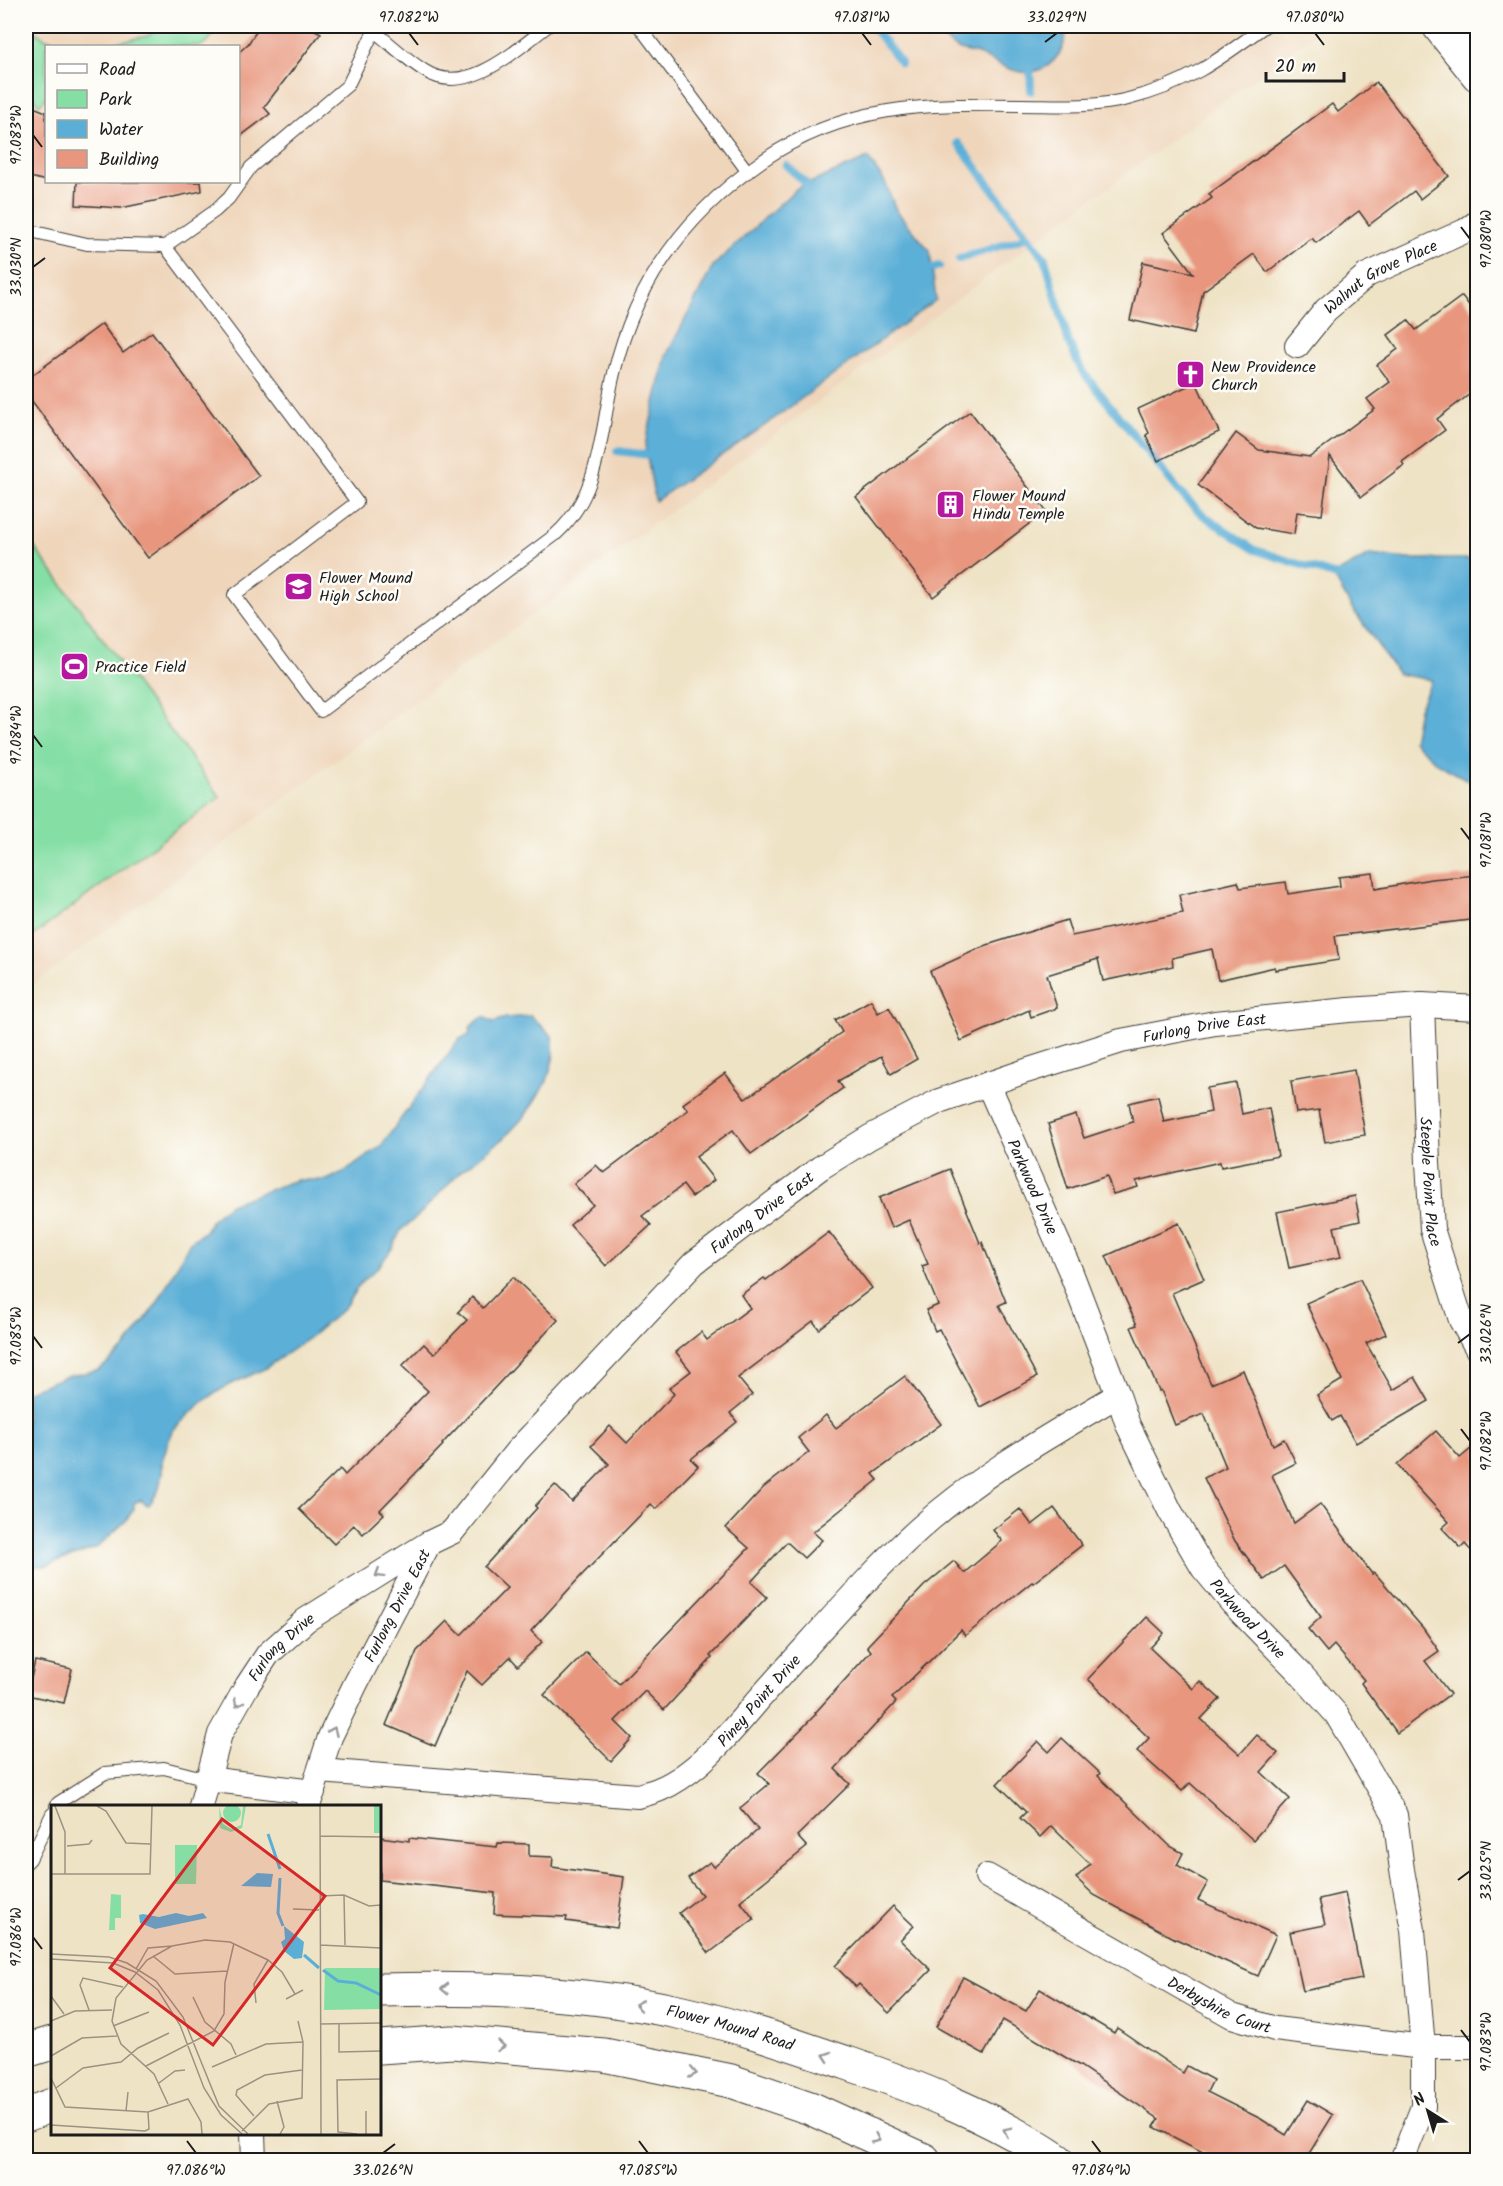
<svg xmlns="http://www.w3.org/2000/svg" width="1503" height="2186" font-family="Kalam,sans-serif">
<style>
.built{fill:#efd6bb;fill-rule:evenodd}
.green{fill:#85dfa5;stroke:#507e60;stroke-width:1.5}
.water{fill:#5bafd7;stroke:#3c667a;stroke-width:1.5}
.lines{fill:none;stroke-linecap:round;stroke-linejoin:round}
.stream{stroke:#5bafd7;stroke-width:8}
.building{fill:#e8967e}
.lane-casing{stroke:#3c3a36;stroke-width:14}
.street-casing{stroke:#3c3a36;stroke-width:26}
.secondary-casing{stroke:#3c3a36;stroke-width:35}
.lane{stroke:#fff;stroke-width:12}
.street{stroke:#fff;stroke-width:24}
.secondary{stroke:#fff;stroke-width:33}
.oneway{stroke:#999}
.ticks{fill:none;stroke:#1c1c1c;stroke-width:2}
.labels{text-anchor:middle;stroke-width:5;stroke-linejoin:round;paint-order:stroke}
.street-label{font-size:16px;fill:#1c1c1c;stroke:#fdfcf7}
.poi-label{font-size:16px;fill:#1c1c1c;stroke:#fdfcf7;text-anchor:start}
.inset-river{fill:none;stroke:#5bafd7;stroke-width:3}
.inset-road{fill:none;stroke:#9b9382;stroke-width:1.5}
.view{fill:#d62828;fill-opacity:0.15;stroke:#d62828;stroke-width:3}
.inset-edge{fill:none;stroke:#1c1c1c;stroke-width:3}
.neatline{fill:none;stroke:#1c1c1c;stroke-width:2}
.ticks-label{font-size:15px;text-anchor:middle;fill:#1c1c1c}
</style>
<rect width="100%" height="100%" fill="#fdfcf7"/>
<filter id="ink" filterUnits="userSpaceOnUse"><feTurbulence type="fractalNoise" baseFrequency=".0167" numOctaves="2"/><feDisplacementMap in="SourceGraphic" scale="12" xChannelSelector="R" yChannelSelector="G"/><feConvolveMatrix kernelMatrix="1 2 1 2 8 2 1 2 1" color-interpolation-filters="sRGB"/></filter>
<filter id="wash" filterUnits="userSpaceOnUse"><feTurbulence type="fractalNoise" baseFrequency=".008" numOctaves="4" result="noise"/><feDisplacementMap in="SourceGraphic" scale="24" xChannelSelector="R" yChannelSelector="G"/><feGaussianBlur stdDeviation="1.35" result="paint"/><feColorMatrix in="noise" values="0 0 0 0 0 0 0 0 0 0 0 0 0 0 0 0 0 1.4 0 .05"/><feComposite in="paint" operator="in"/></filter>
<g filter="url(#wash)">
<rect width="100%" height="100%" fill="#efe3c6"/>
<!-- built -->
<path class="built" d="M26,26H1325L26,990ZM46,46H238V182H46Z"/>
<!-- green -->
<g class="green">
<polygon points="26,26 46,39 98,46 148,36 160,26 220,26 209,40 201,46 46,46 46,98 39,105 26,88"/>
<polygon points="26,536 220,797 26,941"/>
</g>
<!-- water -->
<g class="water">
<path d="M942,26H1066C1067,52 1049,75 1021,72C1005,70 992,60 978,54C972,52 966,52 960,50C953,48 947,41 942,36Z"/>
<polygon points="868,158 885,182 896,210 930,251 936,300 760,429 655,501 645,445 666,356 713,266 796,189"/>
<polygon points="1369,555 1408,559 1477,559 1477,785 1438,764 1413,741 1419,709 1432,680 1398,674 1350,605 1333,575"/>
<polygon points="531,1016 552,1036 554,1056 547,1081 525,1116 505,1137 460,1172 417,1217 401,1230 393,1247 380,1265 359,1285 344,1308 309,1338 264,1369 225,1387 202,1402 172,1431 162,1461 162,1474 158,1492 149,1505 145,1504 141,1500 134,1503 134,1509 125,1522 96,1548 45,1566 26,1566 26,1392 64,1377 99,1370 124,1349 157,1303 190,1242 205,1231 213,1218 230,1204 296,1180 327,1180 346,1171 381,1146 459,1039 469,1035 471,1026 483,1017 493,1022 506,1018"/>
</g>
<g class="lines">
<!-- stream -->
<g class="stream">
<polyline points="872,26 901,63"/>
<polyline points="1030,63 1031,91"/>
<polyline points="958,143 1045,259 1069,343 1082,371 1184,497 1203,515 1255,550 1333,575 1342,575"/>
<polyline points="786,165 813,190"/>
<polyline points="959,259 1028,237"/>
<polyline points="924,271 939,266"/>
<polyline points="617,451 657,456"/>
</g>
</g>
<g id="blocks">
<!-- building -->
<g class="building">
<polygon points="260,26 307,26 321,33 264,107 270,114 238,138 238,53 248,44"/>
<polygon points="1376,82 1449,176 1420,199 1414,191 1369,225 1359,211 1316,243 1312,238 1267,272 1254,254 1203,291 1194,334 1130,320 1143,262 1193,273 1163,233 1212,198 1209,194 1332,104 1338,112"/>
<polygon points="26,104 46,112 46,181 26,176"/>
<polygon points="77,182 201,182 202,191 121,208 76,205"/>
<polygon points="1462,296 1478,317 1478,388 1437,419 1445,430 1402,462 1404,465 1361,497 1330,456 1322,515 1297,512 1294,534 1256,528 1198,485 1236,433 1259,450 1310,457 1375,409 1367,399 1390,382 1377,365 1398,349 1388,335 1408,320 1416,330"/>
<polygon points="102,324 123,353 152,332 259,476 148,558 26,393 26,380"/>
<polygon points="1196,382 1219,432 1158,461 1146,435 1149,433 1138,409"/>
<polygon points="970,411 1046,511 933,597 856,497"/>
<polygon points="1373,873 1375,889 1431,879 1478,875 1478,919 1335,936 1339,960 1275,970 1275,967 1218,980 1212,949 1172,958 1173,966 1103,981 1098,959 1047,975 1057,1008 1031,1017 1029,1010 961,1041 930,971 987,945 1067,920 1072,936 1183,913 1179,895 1238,882 1240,888 1286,882 1288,894 1340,886 1339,877"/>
<polygon points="871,1000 878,1013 889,1007 917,1059 891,1074 881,1056 838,1081 843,1088 751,1154 733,1130 696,1157 714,1180 692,1197 683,1185 642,1216 651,1225 606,1266 570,1225 593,1205 574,1184 596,1165 604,1173 688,1110 683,1104 725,1073 745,1099 842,1032 835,1020"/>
<polygon points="1354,1070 1365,1135 1325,1142 1319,1110 1296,1113 1291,1081"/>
<polygon points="1236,1083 1242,1114 1269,1108 1278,1156 1221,1167 1220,1162 1136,1181 1138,1187 1113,1194 1107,1176 1068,1189 1048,1124 1076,1115 1084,1138 1133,1122 1129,1103 1158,1096 1164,1122 1211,1112 1207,1088"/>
<polygon points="950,1169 980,1243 982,1242 1006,1302 999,1305 1037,1377 980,1407 939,1329 935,1331 926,1310 938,1305 922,1266 928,1264 909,1220 891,1228 879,1198"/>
<polygon points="1355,1196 1360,1221 1334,1227 1341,1257 1289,1268 1277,1212"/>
<polygon points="1179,1223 1204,1279 1172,1293 1211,1384 1243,1370 1273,1445 1284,1439 1296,1463 1272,1475 1294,1523 1320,1504 1372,1574 1374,1572 1423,1628 1439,1651 1425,1661 1450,1694 1397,1733 1361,1683 1364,1680 1334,1645 1327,1652 1308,1629 1321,1617 1284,1566 1264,1580 1235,1541 1204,1478 1226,1467 1204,1414 1175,1425 1161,1390 1159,1391 1131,1327 1137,1325 1106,1256"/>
<polygon points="829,1232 872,1288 819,1329 813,1321 738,1378 752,1395 730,1413 737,1422 691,1459 698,1466 656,1509 651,1504 580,1577 531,1631 542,1642 518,1666 510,1657 482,1685 467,1671 435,1746 386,1725 417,1651 447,1621 461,1635 507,1588 484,1567 537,1508 535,1506 555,1485 572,1502 609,1464 591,1446 610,1426 627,1443 674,1394 669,1388 691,1371 676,1352 701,1332 707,1340 750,1308 741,1295 764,1278 766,1280"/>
<polygon points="513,1277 558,1320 442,1444 443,1445 380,1510 384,1514 363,1534 354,1525 334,1544 299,1509 340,1469 345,1475 428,1391 402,1366 424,1344 434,1354 467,1320 458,1312 472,1297 483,1308"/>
<polygon points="1360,1279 1386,1334 1366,1343 1393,1390 1415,1377 1429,1401 1356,1443 1340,1416 1332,1421 1317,1395 1342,1380 1306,1303"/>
<polygon points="905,1376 941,1424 873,1474 878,1480 813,1532 822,1540 804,1558 787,1542 751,1582 767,1597 710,1656 712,1658 664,1710 645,1691 615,1721 632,1738 611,1761 544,1695 586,1652 619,1684 749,1548 726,1528 763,1488 809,1452 798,1438 826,1415 836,1428"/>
<polygon points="1436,1431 1460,1458 1478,1443 1478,1558 1465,1544 1461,1548 1442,1528 1449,1522 1397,1465"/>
<polygon points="1054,1508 1082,1545 1033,1583 1032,1582 965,1636 961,1630 892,1698 896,1702 835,1769 850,1784 797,1836 807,1847 740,1901 754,1919 709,1953 679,1913 702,1895 688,1878 710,1862 714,1867 758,1830 740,1808 769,1784 758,1773 816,1714 815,1713 871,1651 867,1646 924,1586 954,1561 964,1573 1002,1541 993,1530 1020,1509 1032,1525"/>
<polygon points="1147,1617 1164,1633 1150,1648 1193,1689 1200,1681 1220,1699 1201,1719 1240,1754 1257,1735 1278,1753 1261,1772 1290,1799 1253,1840 1190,1783 1182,1791 1137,1751 1149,1738 1088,1679"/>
<polygon points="35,1661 72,1669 64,1703 27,1695"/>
<polygon points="1062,1738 1100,1773 1098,1776 1170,1846 1183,1853 1177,1865 1208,1882 1198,1900 1276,1935 1258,1976 1174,1938 1094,1895 1076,1878 1090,1864 1051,1826 1040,1837 1020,1818 1026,1812 997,1784 1038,1741 1049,1752"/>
<polygon points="380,1837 409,1841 409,1838 497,1847 498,1843 529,1844 529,1856 553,1857 552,1867 624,1877 617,1928 566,1921 567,1917 494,1914 495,1893 380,1880"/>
<polygon points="1345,1893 1362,1979 1303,1991 1290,1932 1325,1925 1319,1899"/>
<polygon points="893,1906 914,1926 900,1940 931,1970 889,2013 859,1984 856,1987 835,1966"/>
<polygon points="963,1977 1026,2011 1040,1989 1114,2033 1117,2028 1183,2073 1187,2066 1213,2080 1207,2092 1261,2119 1286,2135 1308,2100 1333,2115 1305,2160 1218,2160 1154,2127 1159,2119 1080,2066 1003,2020 984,2054 936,2027"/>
</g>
</g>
</g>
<g filter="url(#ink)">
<use href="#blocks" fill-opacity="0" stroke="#3c3a36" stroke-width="1.5"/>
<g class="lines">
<defs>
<g id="lane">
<path d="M374,26V31L348,85L251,167L229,198L215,211L165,246L357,502L234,595L321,711L555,535C602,493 600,430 614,373C635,283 687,213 762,161C845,104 925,104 1021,105C1057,105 1093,108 1128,99C1185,85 1219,60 1265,26"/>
<polyline points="639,26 748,172"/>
<path d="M374,31C391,44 407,60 425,71C467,98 517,49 548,26"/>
<polyline points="26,230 87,244 165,246"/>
<polyline points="56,1806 58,1803 105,1773 164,1768 207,1779"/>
<polyline points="26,1863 30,1859 52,1814"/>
</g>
<g id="street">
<polyline points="1451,42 1469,26"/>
<path id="s1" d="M1297,346L1326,310L1367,275L1465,231L1478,222"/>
<path id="s2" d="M1422,1005L1428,1162L1432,1229L1461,1320L1478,1350"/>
<path id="s3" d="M988,1084L1070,1270L1118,1395L1128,1425L1170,1511L1203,1568L1233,1604L1299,1672L1337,1715L1395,1815L1402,1870L1413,1930L1423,2047V2107L1402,2160"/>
<path id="s4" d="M320,1771L638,1796C645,1794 653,1792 660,1789C705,1770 742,1717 775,1681C821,1631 869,1574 919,1529C979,1475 1049,1436 1118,1395"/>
<polyline points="207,1779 313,1792"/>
<path id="s5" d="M201,1806L220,1734L247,1686L268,1654L306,1620L429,1543L452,1532L517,1451L694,1263L820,1168L870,1137L939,1101L1026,1071L1121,1041L1215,1023L1349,1010L1422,1005L1478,1008"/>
<path id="s6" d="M308,1806L330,1737L355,1685L428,1545"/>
<path id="s7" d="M987,1876L1232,2016L1275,2029L1423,2047H1478"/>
<polyline points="253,2134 254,2160"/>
</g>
<g id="secondary">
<polyline points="1439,26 1478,75"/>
<path id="s8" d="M380,1990C479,1987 580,1991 678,2012C736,2025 791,2044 847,2063C920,2088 993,2117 1057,2160"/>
<polyline points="380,2047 452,2042 604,2055 731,2081 810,2108 924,2160"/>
<polyline points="26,2051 52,2043"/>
<polyline points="26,2115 52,2105"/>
</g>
</defs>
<!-- lane casing -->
<use href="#lane" class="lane-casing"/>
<!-- street casing -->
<use href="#street" class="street-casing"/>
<!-- secondary casing -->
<use href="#secondary" class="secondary-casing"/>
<!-- lane -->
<use href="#lane" class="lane"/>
<!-- street -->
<use href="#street" class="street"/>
<!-- secondary -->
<use href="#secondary" class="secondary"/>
</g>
<!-- one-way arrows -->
<defs><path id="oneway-chevron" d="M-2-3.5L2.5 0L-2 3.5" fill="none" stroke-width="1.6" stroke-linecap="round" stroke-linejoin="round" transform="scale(1.5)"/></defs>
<g class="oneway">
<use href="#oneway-chevron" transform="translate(379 1574) rotate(148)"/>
<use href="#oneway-chevron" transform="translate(238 1703) rotate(118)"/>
<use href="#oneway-chevron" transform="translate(333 1731) rotate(-66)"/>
<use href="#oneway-chevron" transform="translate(445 1989) rotate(-179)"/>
<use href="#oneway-chevron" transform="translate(639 2005) rotate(-170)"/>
<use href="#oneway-chevron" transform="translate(501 2046) rotate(5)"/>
<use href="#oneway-chevron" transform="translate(827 2056) rotate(-161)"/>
<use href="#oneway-chevron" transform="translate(693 2073) rotate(11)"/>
<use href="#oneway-chevron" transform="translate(1007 2131) rotate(-154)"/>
<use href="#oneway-chevron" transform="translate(876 2139) rotate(25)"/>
</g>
</g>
<!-- ticks -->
<path class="ticks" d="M409,33L418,45M862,33L871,45M1315,33L1324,45M1045,42L1057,33M33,135L42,147M1461,227L1470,239M33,267L45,258M33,735L42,747M1461,828L1470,840M33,1336L42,1348M1458,1343L1470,1334M1461,1429L1470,1441M1458,1880L1470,1871M33,1937L42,1949M1461,2030L1470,2042M187,2141L196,2153M639,2141L648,2153M1092,2141L1101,2153M383,2153L395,2144"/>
<!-- icons -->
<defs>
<symbol id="church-square" viewBox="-11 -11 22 22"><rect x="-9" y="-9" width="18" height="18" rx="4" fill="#b5179e" stroke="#fdfcf7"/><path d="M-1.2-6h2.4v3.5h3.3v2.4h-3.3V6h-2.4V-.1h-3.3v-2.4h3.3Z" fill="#fff"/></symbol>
<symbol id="building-square" viewBox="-11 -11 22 22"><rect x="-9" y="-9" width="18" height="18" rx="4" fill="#b5179e" stroke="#fdfcf7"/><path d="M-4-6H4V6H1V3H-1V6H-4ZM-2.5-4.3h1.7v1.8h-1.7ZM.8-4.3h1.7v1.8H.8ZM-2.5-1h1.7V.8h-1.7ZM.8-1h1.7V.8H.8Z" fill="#fff"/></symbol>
<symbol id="school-square" viewBox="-11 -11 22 22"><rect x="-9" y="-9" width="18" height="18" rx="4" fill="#b5179e" stroke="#fdfcf7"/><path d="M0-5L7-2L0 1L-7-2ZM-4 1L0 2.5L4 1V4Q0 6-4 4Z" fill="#fff"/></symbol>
<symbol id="stadium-square" viewBox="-11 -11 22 22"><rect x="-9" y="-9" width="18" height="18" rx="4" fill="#b5179e" stroke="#fdfcf7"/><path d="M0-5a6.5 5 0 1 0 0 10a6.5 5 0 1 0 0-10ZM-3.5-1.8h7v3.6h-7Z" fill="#fff"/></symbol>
</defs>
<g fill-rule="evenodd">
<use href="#church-square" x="1174" y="358" width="33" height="33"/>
<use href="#building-square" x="934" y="488" width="33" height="33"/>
<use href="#school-square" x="282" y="570" width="33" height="33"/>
<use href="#stadium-square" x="58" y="650" width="33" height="33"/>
</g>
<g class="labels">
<!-- street labels -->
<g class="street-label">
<text dy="6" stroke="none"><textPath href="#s1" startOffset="111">Walnut Grove Place</textPath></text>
<text dy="6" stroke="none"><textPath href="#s5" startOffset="1322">Furlong Drive East</textPath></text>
<text dy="6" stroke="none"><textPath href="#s2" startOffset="177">Steeple Point Place</textPath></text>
<text dy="6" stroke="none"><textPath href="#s3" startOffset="112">Parkwood Drive</textPath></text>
<text dy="6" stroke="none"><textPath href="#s5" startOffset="836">Furlong Drive East</textPath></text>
<text dy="6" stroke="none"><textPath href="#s6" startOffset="220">Furlong Drive East</textPath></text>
<text dy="6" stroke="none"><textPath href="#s3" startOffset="598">Parkwood Drive</textPath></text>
<text dy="6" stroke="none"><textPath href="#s5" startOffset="182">Furlong Drive</textPath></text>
<text dy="6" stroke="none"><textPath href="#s4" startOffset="476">Piney Point Drive</textPath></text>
<text dy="6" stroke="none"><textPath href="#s7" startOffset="266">Derbyshire Court</textPath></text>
<text dy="6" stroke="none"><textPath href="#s8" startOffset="354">Flower Mound Road</textPath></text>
</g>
<!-- poi labels -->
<g class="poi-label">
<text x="1211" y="372">New Providence<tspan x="1211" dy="18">Church</tspan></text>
<text x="972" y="501">Flower Mound<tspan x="972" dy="18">Hindu Temple</tspan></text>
<text x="319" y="583">Flower Mound<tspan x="319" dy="18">High School</tspan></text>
<text x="95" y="672">Practice Field</text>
</g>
</g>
<!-- overview -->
<g transform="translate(51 1805)">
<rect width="330" height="330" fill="#efe3c6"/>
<path d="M172 8a9 9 0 1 1 18 0a9 9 0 1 1-18 0ZM168,1L172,19L180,24L190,20L192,1H195L191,23L180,27L169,23ZM323,1H330V28H323ZM124,40H146L145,79H124ZM60,89L70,90V113H64V125H58ZM274,163H330V204L273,205Z" fill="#85dfa5"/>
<path d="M206,68L222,69L220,82L190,81ZM125,108L138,111L152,108L156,113L104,124L89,118L88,110L92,109L108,112ZM233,121L253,137L251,153L243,154L233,146L230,137L234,134Z" fill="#5bafd7"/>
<path class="inset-river" d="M217,29L229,64M229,73L227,108L232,121M253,150L268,163M272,165L287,176L305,178L330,190"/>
<path class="inset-road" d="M4,1L14,27V69M46,1L55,6L75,38L99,39M269,1L270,329M269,31L330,32M16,41L38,39L41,35M0,69H99L101,1M293,90L294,140M269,91L293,90L318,101L329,100L330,125M0,95V120M242,104L268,105M269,140L330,143M0,149L58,152L76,158L105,176L132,212L168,301L197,329M102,151L124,169L176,166M0,154L62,158L84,167L107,185L129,220L153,283L170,310L191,329M85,164L97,143L121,141M0,191L13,209M142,192L154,217L180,239L185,250M235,194L252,185M205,198L203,179L217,155M38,205L29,180L32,173L72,182M0,216L24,206L61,205M269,219L330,218M288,219V247L330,246M62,221L98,207M0,251L31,233L66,231M95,261L163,226L173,209L174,177L183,138M161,262L215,239L252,237M0,273L14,302L97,307L137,294L150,317L151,329M108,278L124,266L134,265M5,283L32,263L70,257L87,243L118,228M226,296L233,322L229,329M117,299L103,269L70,239L61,216L65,193L96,155L121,141L154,135L179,137L217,155L231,167L244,189M75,306L77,287M315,306V329M203,311L185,290L186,285L214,270L251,265M0,320L94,326L98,324L97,307M191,326L218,299L251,293L252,237L247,216M306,329L287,327L286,275L330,274"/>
<path class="view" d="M171,14L274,91L162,240L59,163Z"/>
<rect width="330" height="330" class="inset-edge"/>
</g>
<!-- margin -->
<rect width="1503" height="2186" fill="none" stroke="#fdfcf7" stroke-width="66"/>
<!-- legend -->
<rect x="45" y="45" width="195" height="138" fill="#fdfcf7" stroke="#a3a29f" stroke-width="1.5"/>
<rect x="57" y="64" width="30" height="9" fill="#ffffff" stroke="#a3a29f" stroke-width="1.5"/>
<text x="99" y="75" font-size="18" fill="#1c1c1c">Road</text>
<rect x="57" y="90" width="30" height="18" fill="#85dfa5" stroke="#a3a29f" stroke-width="1.5"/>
<text x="99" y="105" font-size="18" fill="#1c1c1c">Park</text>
<rect x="57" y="120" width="30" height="18" fill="#5bafd7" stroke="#a3a29f" stroke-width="1.5"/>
<text x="99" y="135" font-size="18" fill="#1c1c1c">Water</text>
<rect x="57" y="150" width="30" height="18" fill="#e8967e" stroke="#a3a29f" stroke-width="1.5"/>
<text x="99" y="165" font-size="18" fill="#1c1c1c">Building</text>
<!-- north arrow -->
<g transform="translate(1428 2111) rotate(323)" stroke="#fdfcf7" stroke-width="4.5" paint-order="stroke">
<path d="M0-4.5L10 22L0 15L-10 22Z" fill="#1c1c1c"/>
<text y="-9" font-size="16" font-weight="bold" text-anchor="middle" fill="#1c1c1c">N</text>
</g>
<!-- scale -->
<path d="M1266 72v9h78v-9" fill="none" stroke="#1c1c1c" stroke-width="3"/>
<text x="1275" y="72" font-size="18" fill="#1c1c1c" stroke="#fdfcf7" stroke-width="4.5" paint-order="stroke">20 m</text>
<rect x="33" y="33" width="1437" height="2120" class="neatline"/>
<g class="ticks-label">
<text x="409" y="22">97.082°W</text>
<text x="862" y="22">97.081°W</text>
<text x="1057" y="22">33.029°N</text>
<text x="1315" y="22">97.080°W</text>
<text transform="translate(16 135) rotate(-90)" y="5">97.083°W</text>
<text transform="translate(1486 239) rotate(-90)" y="5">97.080°W</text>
<text transform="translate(16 267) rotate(-90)" y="5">33.030°N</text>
<text transform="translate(16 735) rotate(-90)" y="5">97.084°W</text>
<text transform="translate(1486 840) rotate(-90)" y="5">97.081°W</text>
<text transform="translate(1486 1334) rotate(-90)" y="5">33.026°N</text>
<text transform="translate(16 1336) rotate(-90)" y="5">97.085°W</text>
<text transform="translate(1486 1441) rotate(-90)" y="5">97.082°W</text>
<text transform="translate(1486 1871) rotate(-90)" y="5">33.025°N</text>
<text transform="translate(16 1937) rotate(-90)" y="5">97.086°W</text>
<text transform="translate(1486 2042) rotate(-90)" y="5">97.083°W</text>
<text x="196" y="2175">97.086°W</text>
<text x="383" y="2175">33.026°N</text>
<text x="648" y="2175">97.085°W</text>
<text x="1101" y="2175">97.084°W</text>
</g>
</svg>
